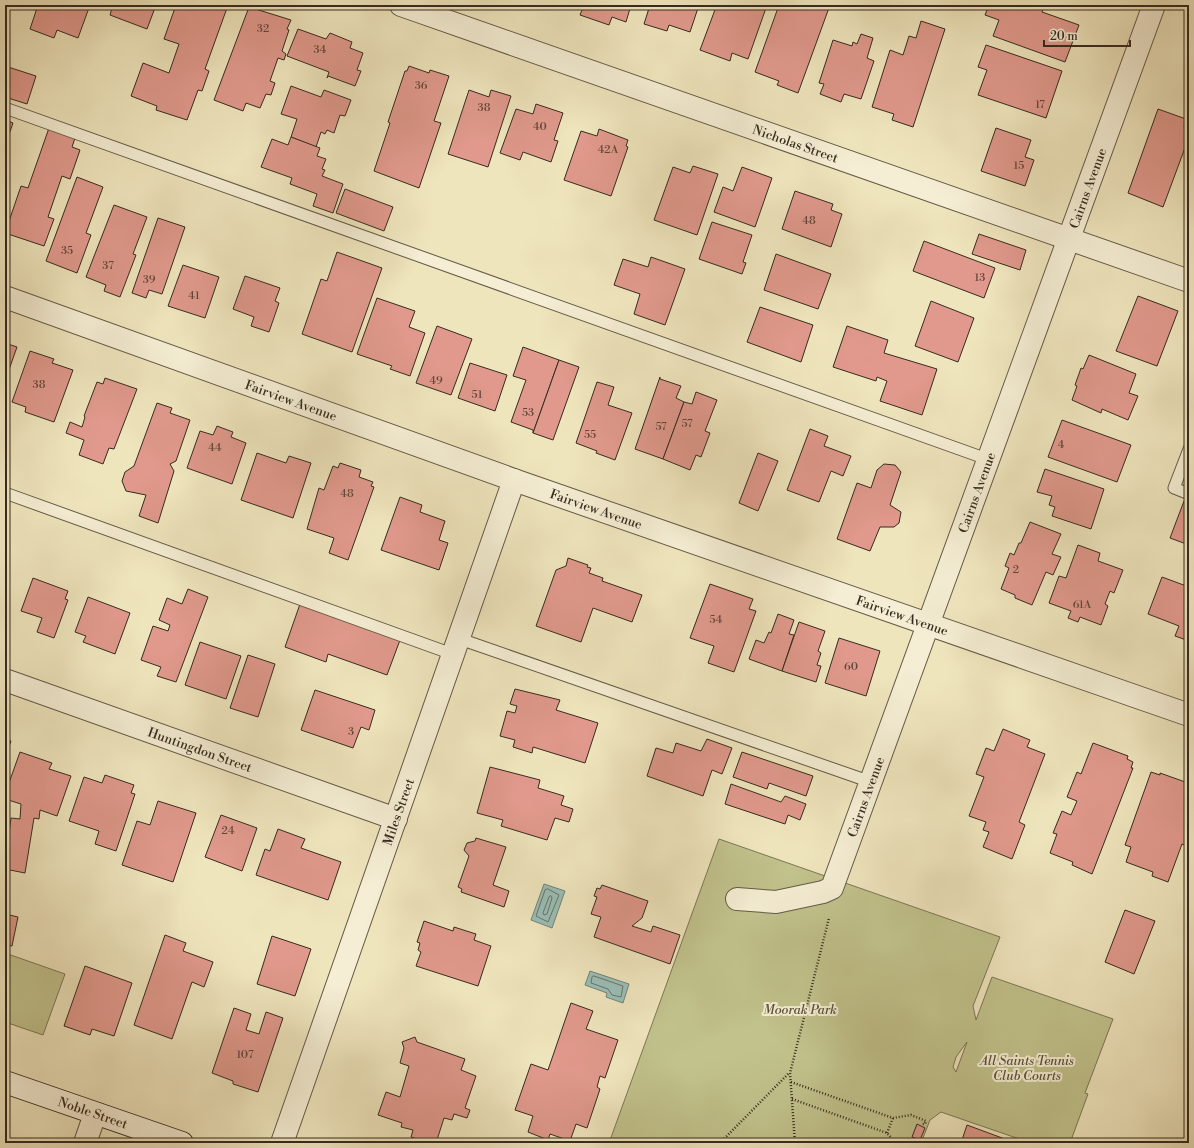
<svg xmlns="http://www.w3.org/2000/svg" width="1194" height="1148" font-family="'Libre Bodoni',serif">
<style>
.green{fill:#c1c28c;stroke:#7c7656;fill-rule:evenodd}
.water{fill:#9abeb6;stroke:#72837a}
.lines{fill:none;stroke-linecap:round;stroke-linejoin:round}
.shore{stroke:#68746a;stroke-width:1}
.building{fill:#e0998c;stroke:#362b1f}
.lane-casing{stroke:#645a46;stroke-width:13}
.street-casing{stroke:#645a46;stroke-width:24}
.secondary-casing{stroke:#362b1f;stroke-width:24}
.path{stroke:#362b1f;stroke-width:2.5;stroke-dasharray:1 2;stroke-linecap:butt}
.lane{stroke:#f5eed4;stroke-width:11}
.street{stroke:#f5eed4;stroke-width:22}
.secondary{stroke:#f5eed4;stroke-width:22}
.labels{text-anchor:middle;stroke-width:4;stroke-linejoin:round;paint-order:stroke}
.number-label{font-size:11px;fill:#60463a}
.street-label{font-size:13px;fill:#362b1f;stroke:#f5eed4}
.park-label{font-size:13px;font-style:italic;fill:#59513a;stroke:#f5eed4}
</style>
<rect width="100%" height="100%" fill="#efe5bd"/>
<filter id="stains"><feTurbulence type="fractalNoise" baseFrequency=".005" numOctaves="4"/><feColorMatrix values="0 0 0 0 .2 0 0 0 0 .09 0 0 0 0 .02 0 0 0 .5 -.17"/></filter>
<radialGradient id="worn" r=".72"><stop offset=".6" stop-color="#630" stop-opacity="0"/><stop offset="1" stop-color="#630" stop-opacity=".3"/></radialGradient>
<!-- green -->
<g class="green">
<path d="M719,839L1000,937L973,1006L976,1020L992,977L1113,1019L1085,1093L1088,1094L1070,1143H1031L941,1112L930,1120L921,1143H609ZM967,1042L956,1072L953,1067L956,1057Z"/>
<polygon points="5,953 65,974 43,1035 5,1022"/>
</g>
<!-- water -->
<g class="water">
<polygon points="544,884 565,891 552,928 531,920"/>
<polygon points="590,971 629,984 623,1003 606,997 607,993 585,985"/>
</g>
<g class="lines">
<!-- shore -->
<g class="shore">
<polygon points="548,889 559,895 548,922 536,916 545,890"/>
<polygon points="551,896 552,898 547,914 544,915 543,913 549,897"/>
<polygon points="594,976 623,986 621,997 612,995 608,989 591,983 592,977"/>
</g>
</g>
<!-- building -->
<g class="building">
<polygon points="38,5 90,5 78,38 57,30 54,38 30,29"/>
<polygon points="113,5 156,5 147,29 110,15"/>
<polygon points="176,5 220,5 227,8 205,69 209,71 202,91 198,90 187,120 156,110 157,106 131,96 143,63 169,73 179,44 164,39"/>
<polygon points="584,5 631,5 626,22 612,17 609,25 580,15"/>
<polygon points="650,5 699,5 690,32 669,25 667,31 644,24"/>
<polygon points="711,5 767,5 748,59 732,53 730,61 700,50 716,7"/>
<polygon points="779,5 830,5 798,93 777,85 779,81 755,72"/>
<polygon points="989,5 1040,5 1044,7 1042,12 1079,25 1065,62 993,36 999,20 985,15"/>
<polygon points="249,7 291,20 287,29 289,30 282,51 286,54 284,60 278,58 270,81 275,83 271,95 266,94 260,108 246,103 243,111 214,100"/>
<polygon points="921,21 945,29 913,127 892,120 894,114 872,107 890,50 903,55 909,36 916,38"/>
<polygon points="298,29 326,39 330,33 352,42 350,48 363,53 357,70 361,71 355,86 328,76 327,78 329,72 287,56"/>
<polygon points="861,34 873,38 867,58 874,61 861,99 844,94 841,102 820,94 824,84 819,83 833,40 852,46 853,42 857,44"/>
<polygon points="986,45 1062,71 1046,118 978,95 987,70 978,67"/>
<polygon points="5,66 36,76 27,104 5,97"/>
<polygon points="409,66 429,73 430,70 449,76 434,121 441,123 419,188 374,171 390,123 388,122 405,71 407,71"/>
<polygon points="291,86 321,97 324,90 351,100 345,116 340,115 334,133 327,130 325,134 321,132 316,147 291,137 297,119 281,114"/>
<polygon points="469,90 489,97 491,90 511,96 488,167 448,154"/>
<polygon points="536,104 563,113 554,140 558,141 551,162 523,152 520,160 500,153 516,109 533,114"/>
<polygon points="1158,109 1186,119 1184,127 1189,129 1189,137 1163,207 1128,193"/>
<polygon points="5,120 13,123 5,146"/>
<polygon points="49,128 75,138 72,147 80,150 70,179 62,176 48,217 54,219 44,246 5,233 21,186 28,188"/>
<polygon points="996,128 1031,140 1025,157 1034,160 1025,186 981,171"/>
<polygon points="599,129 628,140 626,146 628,147 611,196 564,180 581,131 597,136"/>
<polygon points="291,137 320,148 317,156 326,159 322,169 325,170 322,176 343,184 333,213 313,206 317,194 290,184 292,178 261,167 272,139 288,145"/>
<polygon points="693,166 718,174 697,235 654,220 673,167 690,173"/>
<polygon points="742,167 772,178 755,227 714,212 723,187 733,191"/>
<polygon points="77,177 103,187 86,233 91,235 77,273 46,261"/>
<polygon points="345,189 393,207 384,231 336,213"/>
<polygon points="795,191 833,204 831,210 842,214 831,247 782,229"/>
<polygon points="114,205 147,217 133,254 136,255 120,297 104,291 106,285 86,277"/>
<polygon points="158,218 185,227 162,294 149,290 146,298 132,293"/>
<polygon points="712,222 752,235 743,262 746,263 742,274 699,259"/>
<polygon points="979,234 1026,250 1020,270 972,254"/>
<polygon points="924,241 995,268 984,298 913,271"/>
<polygon points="337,252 382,268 352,352 302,334 321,279 327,281"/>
<polygon points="776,254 831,274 818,309 764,290"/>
<polygon points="651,257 685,269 665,325 634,314 640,294 614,285 623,259 648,267"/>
<polygon points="183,265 219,277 205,318 168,306"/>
<polygon points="245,276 280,288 275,301 279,303 269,332 251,326 254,317 233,309"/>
<polygon points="1138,296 1178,311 1157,366 1116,351"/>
<polygon points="377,298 415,311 409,327 425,333 410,376 390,369 392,366 357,354"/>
<polygon points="931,301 974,318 958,362 915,346"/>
<polygon points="760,307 813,325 801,362 747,342"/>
<polygon points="437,326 472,339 451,395 416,383"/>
<polygon points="847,326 888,340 884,353 937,369 922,415 880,401 887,381 877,377 876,381 833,367"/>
<polygon points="5,343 17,347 5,381"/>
<polygon points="523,347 559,360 533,433 533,430 511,422 526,380 513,376"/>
<polygon points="30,351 54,359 52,363 73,370 54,422 25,412 26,407 12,402"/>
<polygon points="1089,355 1136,374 1129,393 1138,396 1128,420 1102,409 1101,413 1072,400 1077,386 1075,385 1081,368 1083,369"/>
<polygon points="559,360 579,367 553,440 533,433"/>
<polygon points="470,363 507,375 495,411 458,398"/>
<polygon points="660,377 660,379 681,386 676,398 684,402 663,459 635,449"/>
<polygon points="105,378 137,389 114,449 109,448 103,464 79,455 84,440 66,433 70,422 82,427 85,417 84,416 97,382 103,384"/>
<polygon points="597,382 614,387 608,405 632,413 615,460 596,453 597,451 576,443"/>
<polygon points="696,392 717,400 705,431 710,433 701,457 696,455 690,470 663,459 684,402 692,404"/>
<polygon points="157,403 172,408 170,413 190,420 176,461 170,464 174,471 158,523 139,516 146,495 126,491 122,481 125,472 134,466"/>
<polygon points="1062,420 1131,445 1117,482 1048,457"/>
<polygon points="217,426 233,432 231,437 246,443 232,484 187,468 200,431 213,435"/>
<polygon points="810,429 828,436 824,446 851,456 843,476 831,471 819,502 787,490"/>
<polygon points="257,453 286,463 289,456 311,463 293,518 241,500"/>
<polygon points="758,453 778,461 758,511 739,503"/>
<polygon points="340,463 361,470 359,477 373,482 371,486 374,487 348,560 329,553 334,538 307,529 319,488 324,490 333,466 338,468"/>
<polygon points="884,464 895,465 901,472 890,505 901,512 899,523 894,527 880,527 870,551 837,539 857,483 871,488 877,470"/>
<polygon points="1045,469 1104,489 1091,529 1052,516 1055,507 1049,505 1052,496 1037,492"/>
<polygon points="400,497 422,505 420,512 445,521 439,540 448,543 439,570 381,550"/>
<polygon points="1184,501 1189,503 1189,545 1170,538"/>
<polygon points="1030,522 1061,534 1052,554 1061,557 1053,575 1046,572 1032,605 1015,598 1015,595 1001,589 1009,568 1005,566 1010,553 1014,555 1019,543 1021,543"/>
<polygon points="1078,545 1100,553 1098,561 1123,570 1114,593 1110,591 1105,604 1108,606 1101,625 1080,617 1078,622 1068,618 1071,611 1049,603 1059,576 1066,578"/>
<polygon points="568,558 588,565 587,567 591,568 589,573 603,578 602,581 642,595 632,622 593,608 581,642 536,626 556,570 566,566"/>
<polygon points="1162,577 1189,587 1189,641 1175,636 1179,626 1148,614"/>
<polygon points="33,578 68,591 65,599 68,600 54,638 37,632 42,618 21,611"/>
<polygon points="710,584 753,599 749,609 756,611 734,672 708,663 714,646 690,638"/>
<polygon points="188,589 208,597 176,682 157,676 161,667 141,660 153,626 168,631 170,625 159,620 167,598 182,604"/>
<polygon points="88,597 130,613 115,654 83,642 86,636 75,632"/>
<polygon points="300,604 400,640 387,675 328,654 326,662 285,647"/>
<polygon points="778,614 794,620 789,634 794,635 782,671 749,659 756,640 764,643 769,632 771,633"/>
<polygon points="799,622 825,631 818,651 821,653 817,665 821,666 816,682 782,671"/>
<polygon points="839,638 880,651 866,696 825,683"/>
<polygon points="200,642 241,656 226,699 185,685"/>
<polygon points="248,655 275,664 258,717 230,708"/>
<polygon points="515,689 560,700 556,710 598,723 585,763 533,747 532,753 513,747 515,740 500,736 507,711 515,713 517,706 510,704"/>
<polygon points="315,690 375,710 369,730 361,727 353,748 301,730"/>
<polygon points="1003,729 1030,740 1027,747 1045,754 1019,822 1025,825 1012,859 983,847 989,832 983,830 986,822 969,816 984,777 976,774 986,748 994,751"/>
<polygon points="5,739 11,741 5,758"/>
<polygon points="707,739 732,748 722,774 712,770 703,796 647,776 656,748 673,753 676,743 701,751"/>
<polygon points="1093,743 1128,756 1127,759 1133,762 1131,768 1133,768 1092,874 1072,865 1073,862 1050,853 1057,834 1053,833 1062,811 1071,815 1077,801 1067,797 1077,772 1081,774"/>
<polygon points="20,752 52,763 49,769 71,776 57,816 40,810 39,819 34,818 25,873 5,869 5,830 9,833 11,818 20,819 21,804 5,799 5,794"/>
<polygon points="742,752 813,776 806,796 769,783 767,789 733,777"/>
<polygon points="490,767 540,780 538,788 564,796 561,805 573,809 569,822 555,818 547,840 501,826 503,820 477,813"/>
<polygon points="1151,772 1160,775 1160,773 1188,783 1185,791 1189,792 1189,816 1186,823 1189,824 1189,837 1186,846 1182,844 1168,882 1152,876 1153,872 1126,862 1131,847 1125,845"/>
<polygon points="105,775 134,785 131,793 135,794 116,851 95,844 99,831 69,821 84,777 102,783"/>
<polygon points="731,784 781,802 785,796 806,804 800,820 788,815 785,824 725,804"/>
<polygon points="158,801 196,813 173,882 122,865 137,821 150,825"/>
<polygon points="221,815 257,828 242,871 205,857"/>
<polygon points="278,829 305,839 301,848 341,862 328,900 256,875 265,849 270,851"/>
<polygon points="476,838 506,847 493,885 509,891 504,907 461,892 462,889 458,887 469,856 464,850 467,843 475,841"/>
<polygon points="602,885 648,901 642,918 632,926 651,932 653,926 680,935 670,964 594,937 601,917 591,914 597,897 594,896 597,888 600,889"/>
<polygon points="1189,885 1189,899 1185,898"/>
<polygon points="1125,910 1155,921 1134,974 1105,962"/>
<polygon points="5,914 18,917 12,946 5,945"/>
<polygon points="424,921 453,931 454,927 476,934 474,940 491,946 478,986 416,966 421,952 418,950 420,943 417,942"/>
<polygon points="165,935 186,943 183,951 213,962 204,987 192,982 172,1039 134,1025"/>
<polygon points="272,936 311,949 295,996 257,984"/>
<polygon points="85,966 132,983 114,1036 92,1029 90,1035 64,1026"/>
<polygon points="571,1003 593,1011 586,1029 618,1040 605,1078 600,1076 597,1087 600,1089 587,1128 576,1124 570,1141 550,1134 548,1140 528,1132 533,1116 515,1110 531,1064 548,1070"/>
<polygon points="234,1008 251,1014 246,1030 259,1034 266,1012 283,1018 258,1092 233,1084 233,1081 212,1073"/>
<polygon points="415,1037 417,1042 465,1059 461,1070 476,1076 465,1108 470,1110 467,1118 454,1114 452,1120 444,1118 436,1143 429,1143 411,1137 413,1130 401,1127 402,1123 378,1115 386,1092 400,1097 409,1066 400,1063 404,1048 402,1042"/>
<polygon points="917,1124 925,1128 920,1140 912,1137"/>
<polygon points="967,1125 1013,1142 1013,1143 961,1143"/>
</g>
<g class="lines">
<defs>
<g id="lane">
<polyline points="5,108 987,459"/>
<polyline points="1189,449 1174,488 1189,494"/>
<polyline points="5,493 455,655"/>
<polyline points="460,639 871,782"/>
</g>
<g id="street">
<path id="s1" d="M401,5L1189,281"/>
<path id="s2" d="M5,297L514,480L1189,715"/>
<path id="s3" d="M5,680L396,819"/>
<path id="s4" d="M737,899L776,902L823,892L832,888L1154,5"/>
<polyline points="85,1143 95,1114"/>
<path id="s5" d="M282,1143L514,480"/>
</g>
<g id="secondary">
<path id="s6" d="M5,1082L182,1143"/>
</g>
</defs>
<!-- lane casing -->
<use href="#lane" class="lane-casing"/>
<!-- street casing -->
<use href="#street" class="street-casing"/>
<!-- secondary casing -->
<use href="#secondary" class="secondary-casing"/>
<!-- path -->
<g class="path">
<polyline points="791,1082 893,1118 911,1115 926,1121 925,1124 921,1124"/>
<polyline points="792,1099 887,1133 896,1143"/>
<polyline points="887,1133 893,1118"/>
<polyline points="720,1143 789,1073"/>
<polyline points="795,1143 790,1073 829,918"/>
</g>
<!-- lane -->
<use href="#lane" class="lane"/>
<!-- street -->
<use href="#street" class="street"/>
<!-- secondary -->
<use href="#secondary" class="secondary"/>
</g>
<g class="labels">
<!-- number labels -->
<g class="number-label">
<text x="263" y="32">32</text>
<text x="320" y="53">34</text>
<text x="421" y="89">36</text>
<text x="1040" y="108">17</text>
<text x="484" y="111">38</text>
<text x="540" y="130">40</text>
<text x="608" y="153">42A</text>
<text x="1019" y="169">15</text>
<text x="809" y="224">48</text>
<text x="67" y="254">35</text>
<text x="108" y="269">37</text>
<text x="980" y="281">13</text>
<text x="149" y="283">39</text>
<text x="194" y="299">41</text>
<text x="436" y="384">49</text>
<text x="39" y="388">38</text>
<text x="477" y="398">51</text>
<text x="528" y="416">53</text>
<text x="687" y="427">57</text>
<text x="661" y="430">57</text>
<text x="590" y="438">55</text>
<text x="1061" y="448">4</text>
<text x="215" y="451">44</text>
<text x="347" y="497">48</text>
<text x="1016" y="573">2</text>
<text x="1082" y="608">61A</text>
<text x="716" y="623">54</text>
<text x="851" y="670">60</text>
<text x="351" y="735">3</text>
<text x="228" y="834">24</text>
<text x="245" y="1058">107</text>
</g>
<!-- street labels -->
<g class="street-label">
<text dy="5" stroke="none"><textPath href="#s1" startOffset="418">Nicholas Street</textPath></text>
<text dy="5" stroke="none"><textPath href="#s4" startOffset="842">Cairns Avenue</textPath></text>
<text dy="5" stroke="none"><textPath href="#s2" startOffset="304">Fairview Avenue</textPath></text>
<text dy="5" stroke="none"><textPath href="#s4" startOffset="518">Cairns Avenue</textPath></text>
<text dy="5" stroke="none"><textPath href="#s2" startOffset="628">Fairview Avenue</textPath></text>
<text dy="5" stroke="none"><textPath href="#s2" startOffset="952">Fairview Avenue</textPath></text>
<text dy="5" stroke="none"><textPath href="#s3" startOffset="207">Huntingdon Street</textPath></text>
<text dy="5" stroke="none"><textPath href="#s4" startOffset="194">Cairns Avenue</textPath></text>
<text dy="5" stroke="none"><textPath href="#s5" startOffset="351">Miles Street</textPath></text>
<text dy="5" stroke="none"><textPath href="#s6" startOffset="93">Noble Street</textPath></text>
</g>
<!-- park labels -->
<g class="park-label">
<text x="800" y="1014">Moorak Park</text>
<text x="1027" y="1065">All Saints Tennis<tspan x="1027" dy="15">Club Courts</tspan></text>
</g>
</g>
<!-- margin -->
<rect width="1194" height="1148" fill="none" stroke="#efe5bd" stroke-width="20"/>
<rect x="6" y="6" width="1182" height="1136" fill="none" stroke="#362b1f" stroke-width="2"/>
<rect x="10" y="10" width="1174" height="1128" fill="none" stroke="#362b1f"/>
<!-- scale -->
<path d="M1044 40v6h86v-6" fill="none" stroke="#362b1f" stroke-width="2"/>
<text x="1050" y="40" font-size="12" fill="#362b1f" stroke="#f5eed4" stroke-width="3" paint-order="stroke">20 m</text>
<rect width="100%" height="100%" filter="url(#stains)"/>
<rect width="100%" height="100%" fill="url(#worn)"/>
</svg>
